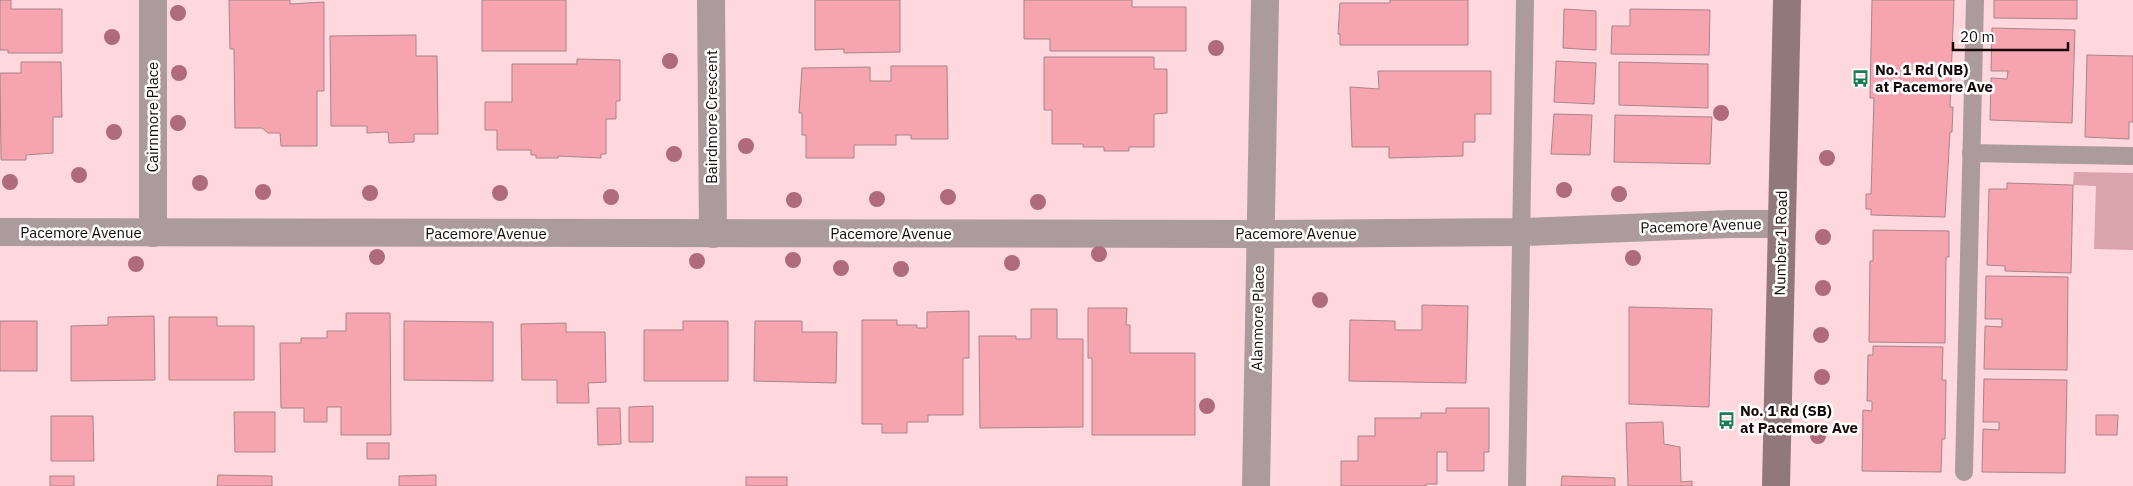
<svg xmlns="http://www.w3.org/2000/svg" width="2133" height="486" font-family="'IBM Plex Sans',sans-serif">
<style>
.garden{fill:#dba3ab}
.building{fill:#f5a4b0;stroke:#a88589}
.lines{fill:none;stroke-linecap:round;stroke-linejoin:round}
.lane{stroke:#ab9b9d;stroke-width:18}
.street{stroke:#ab9b9d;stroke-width:28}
.secondary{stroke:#90787b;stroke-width:28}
.tree{fill:#af6b7c}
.labels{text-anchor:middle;stroke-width:5;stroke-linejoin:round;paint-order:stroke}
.poi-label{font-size:15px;font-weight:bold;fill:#140809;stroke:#fff;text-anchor:start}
.street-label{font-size:15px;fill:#140809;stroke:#fff}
</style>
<rect width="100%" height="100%" fill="#fed8dc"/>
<!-- garden -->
<polygon class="garden" points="2074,172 2133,173 2133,250 2094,249 2096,186 2073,185"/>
<!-- building -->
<g class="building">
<polygon points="0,0 11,0 11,9 62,9 62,53 8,53 8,50 0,50"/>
<polygon points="229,0 290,0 290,4 324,2 324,91 317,91 317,146 281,146 280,133 268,133 262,128 235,128 234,49 230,49"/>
<rect x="482" y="0" width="84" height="51"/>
<polygon points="815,0 900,0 900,52 844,53 844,49 815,50"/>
<polygon points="1024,0 1132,0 1132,7 1186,7 1186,51 1050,51 1050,39 1024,39"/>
<polygon points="1390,0 1468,0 1468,45 1340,45 1340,34 1338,34 1340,3 1390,3"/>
<polygon points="1872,0 1954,0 1950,107 1953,107 1952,132 1950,132 1945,217 1871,215 1871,209 1866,209 1866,194 1871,194 1874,98 1870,98"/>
<polygon points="1994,0 2077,0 2077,19 1994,18"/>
<polygon points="1564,9 1596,11 1596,50 1563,48"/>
<polygon points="1630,9 1710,10 1709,55 1611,54 1612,26 1630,26"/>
<polygon points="1992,28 2075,30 2072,123 1990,120 1991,78 2007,79 2008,71 1991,71"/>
<polygon points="416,35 416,56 437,56 438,134 414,134 414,142 389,143 388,132 367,133 367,126 331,126 330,36"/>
<polygon points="2087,55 2133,56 2133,122 2129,122 2129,139 2085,137"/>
<polygon points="1044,57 1154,57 1154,69 1167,69 1167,113 1154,114 1154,147 1129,147 1129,151 1104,151 1104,147 1083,147 1083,144 1052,144 1052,110 1044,110"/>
<polygon points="577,59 620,60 620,101 616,101 616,119 606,119 606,154 601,154 601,158 558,156 558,158 536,158 536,155 531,155 531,150 497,150 497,130 485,130 485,102 512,102 512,64 577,64"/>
<polygon points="1556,61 1596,63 1594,104 1554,102"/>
<polygon points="21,62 61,62 62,117 53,117 53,153 26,155 26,160 1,160 0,73 21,73"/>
<polygon points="1619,62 1708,64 1708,108 1619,105"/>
<polygon points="891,66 947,66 948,139 911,139 911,135 896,135 896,145 854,145 854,158 806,158 806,135 802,135 802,113 799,113 802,68 870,67 870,81 891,81"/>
<polygon points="1378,71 1491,71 1491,114 1475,114 1475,142 1463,142 1463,156 1389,158 1389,147 1352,147 1350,87 1379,89"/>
<polygon points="1554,114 1592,115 1590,155 1551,154"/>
<polygon points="1615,115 1712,117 1710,164 1614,162"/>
<polygon points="2007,183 2073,185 2071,273 2005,271 2005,266 1987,265 1989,189 2007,189"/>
<polygon points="1873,230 1949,231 1949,257 1946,257 1945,343 1869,342 1870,261 1873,261"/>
<polygon points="1986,276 2068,277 2067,370 1984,369 1985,326 2002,327 2002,319 1985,319"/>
<polygon points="1422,305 1468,306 1466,383 1349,381 1350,320 1395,321 1395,330 1422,330"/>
<polygon points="1629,307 1712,309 1709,407 1629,404"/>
<polygon points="1088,308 1127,308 1126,325 1130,325 1130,353 1195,353 1195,435 1092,435 1092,358 1088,358"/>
<polygon points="1031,309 1057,309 1057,339 1083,339 1083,427 980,428 979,336 1016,336 1016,339 1031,339"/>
<polygon points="969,311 969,358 963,358 963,415 928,415 928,422 907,422 907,433 882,433 882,424 862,424 862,320 897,320 897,325 917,325 917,328 927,328 927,312"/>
<polygon points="346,313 390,313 391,435 341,435 341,407 327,407 327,422 304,422 304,408 281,408 280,343 301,343 301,338 327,338 327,331 346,331"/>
<polygon points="154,316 155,380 71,381 71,326 108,325 108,317"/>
<polygon points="169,317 217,317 217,326 254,326 254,380 169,380"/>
<rect x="0" y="321" width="37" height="50"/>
<polygon points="404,321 493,322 493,381 404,380"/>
<polygon points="683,321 728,321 728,381 644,381 644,330 683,330"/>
<polygon points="755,321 802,321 802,332 837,332 836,383 754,381"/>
<polygon points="566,323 566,332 605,332 606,382 588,383 589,403 557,403 557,380 522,380 521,324"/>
<polygon points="1873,346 1943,347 1942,380 1946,380 1945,439 1942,439 1941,472 1862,471 1863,410 1872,411 1872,401 1867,401 1868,355 1873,355"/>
<polygon points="1984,379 2067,380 2065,473 1982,472 1983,429 1999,430 1999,422 1983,422"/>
<polygon points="653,406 653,442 629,442 629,407"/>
<polygon points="597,408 620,408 621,444 598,445"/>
<polygon points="1446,408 1489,408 1489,452 1484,452 1484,471 1447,471 1447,452 1437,452 1437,484 1426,484 1426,486 1341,486 1341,461 1358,461 1358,436 1375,436 1375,418 1421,418 1421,413 1446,413"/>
<polygon points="234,412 275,412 275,452 235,452"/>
<polygon points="2096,415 2118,415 2117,435 2096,435"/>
<polygon points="51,416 93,416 94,461 51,461"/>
<polygon points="1663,422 1664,444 1680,447 1681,482 1692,481 1692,486 1628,486 1626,423"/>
<rect x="367" y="443" width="22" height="16"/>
<polygon points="218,475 272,476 272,486 217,486"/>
<polygon points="436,475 436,486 399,486 399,476"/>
<rect x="50" y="476" width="24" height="10"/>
<polygon points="1562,476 1615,478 1615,486 1561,486"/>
<rect x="746" y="477" width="41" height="9"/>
</g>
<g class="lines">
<!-- lane -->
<g class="lane">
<polyline points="1971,153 2133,156"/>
<polyline points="1964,472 1975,0"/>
<polyline points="1517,486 1525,0"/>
</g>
<!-- street -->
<g class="street">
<polyline points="711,0 713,234"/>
<polyline points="0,232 1259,234 1521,232 1731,224 1782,224"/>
<polyline points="153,233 153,0"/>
<polyline points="1256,486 1265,0"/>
</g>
<!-- secondary -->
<polyline class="secondary" points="1776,486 1787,0"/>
</g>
<!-- trees -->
<g class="tree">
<circle cx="178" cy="13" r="8"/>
<circle cx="112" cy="37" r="8"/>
<circle cx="1216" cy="48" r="8"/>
<circle cx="670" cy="61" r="8"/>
<circle cx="179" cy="73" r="8"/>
<circle cx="1721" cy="113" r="8"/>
<circle cx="178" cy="123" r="8"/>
<circle cx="114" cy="132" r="8"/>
<circle cx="746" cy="146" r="8"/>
<circle cx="674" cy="154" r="8"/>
<circle cx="1827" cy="158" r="8"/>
<circle cx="79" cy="175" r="8"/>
<circle cx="10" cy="182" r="8"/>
<circle cx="200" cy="183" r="8"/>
<circle cx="1564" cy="190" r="8"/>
<circle cx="263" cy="192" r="8"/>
<circle cx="370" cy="193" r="8"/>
<circle cx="500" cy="193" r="8"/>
<circle cx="1619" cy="194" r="8"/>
<circle cx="611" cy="197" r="8"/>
<circle cx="948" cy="197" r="8"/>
<circle cx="877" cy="199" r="8"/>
<circle cx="794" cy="200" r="8"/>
<circle cx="1038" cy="202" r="8"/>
<circle cx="1823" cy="237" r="8"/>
<circle cx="1099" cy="254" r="8"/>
<circle cx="377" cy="257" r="8"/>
<circle cx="1633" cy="258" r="8"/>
<circle cx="793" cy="260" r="8"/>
<circle cx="697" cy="261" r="8"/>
<circle cx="1012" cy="263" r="8"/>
<circle cx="136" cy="264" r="8"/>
<circle cx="841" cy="268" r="8"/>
<circle cx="901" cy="269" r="8"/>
<circle cx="1823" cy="288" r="8"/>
<circle cx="1320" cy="300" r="8"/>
<circle cx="1821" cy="335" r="8"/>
<circle cx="1822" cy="377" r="8"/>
<circle cx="1207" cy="406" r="8"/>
<circle cx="1818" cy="436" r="8"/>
</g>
<!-- icons -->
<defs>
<symbol id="bus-bare" viewBox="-9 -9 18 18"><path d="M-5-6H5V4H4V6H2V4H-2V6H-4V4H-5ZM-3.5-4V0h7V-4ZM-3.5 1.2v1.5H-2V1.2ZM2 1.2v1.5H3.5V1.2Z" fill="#1c7c53" stroke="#fff" stroke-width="2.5" paint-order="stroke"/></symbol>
</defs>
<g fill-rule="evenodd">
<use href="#bus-bare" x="1848" y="66" width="25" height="25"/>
<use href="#bus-bare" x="1714" y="408" width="25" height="25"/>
</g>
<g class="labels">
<!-- poi labels -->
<g class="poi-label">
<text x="1875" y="75">No. 1 Rd (NB)<tspan x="1875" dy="17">at Pacemore Ave</tspan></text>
<text x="1740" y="416">No. 1 Rd (SB)<tspan x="1740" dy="17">at Pacemore Ave</tspan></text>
</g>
<!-- street labels -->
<g class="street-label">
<text transform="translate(153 117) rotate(-90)" y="5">Cairnmore Place</text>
<text transform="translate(712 117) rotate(-90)" y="5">Bairdmore Crescent</text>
<text transform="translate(1701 226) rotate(-2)" y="5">Pacemore Avenue</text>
<text x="81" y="238">Pacemore Avenue</text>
<text x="486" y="239">Pacemore Avenue</text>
<text x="891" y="239">Pacemore Avenue</text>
<text x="1296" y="239">Pacemore Avenue</text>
<text transform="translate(1781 243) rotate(-89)" y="5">Number 1 Road</text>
<text transform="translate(1258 318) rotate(-89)" y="5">Alanmore Place</text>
</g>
</g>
<!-- scale -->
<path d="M1953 42v8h115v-8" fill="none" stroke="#140809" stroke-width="2.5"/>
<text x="1960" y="42" font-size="15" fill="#140809" stroke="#ffffff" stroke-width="4" paint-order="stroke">20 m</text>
</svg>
